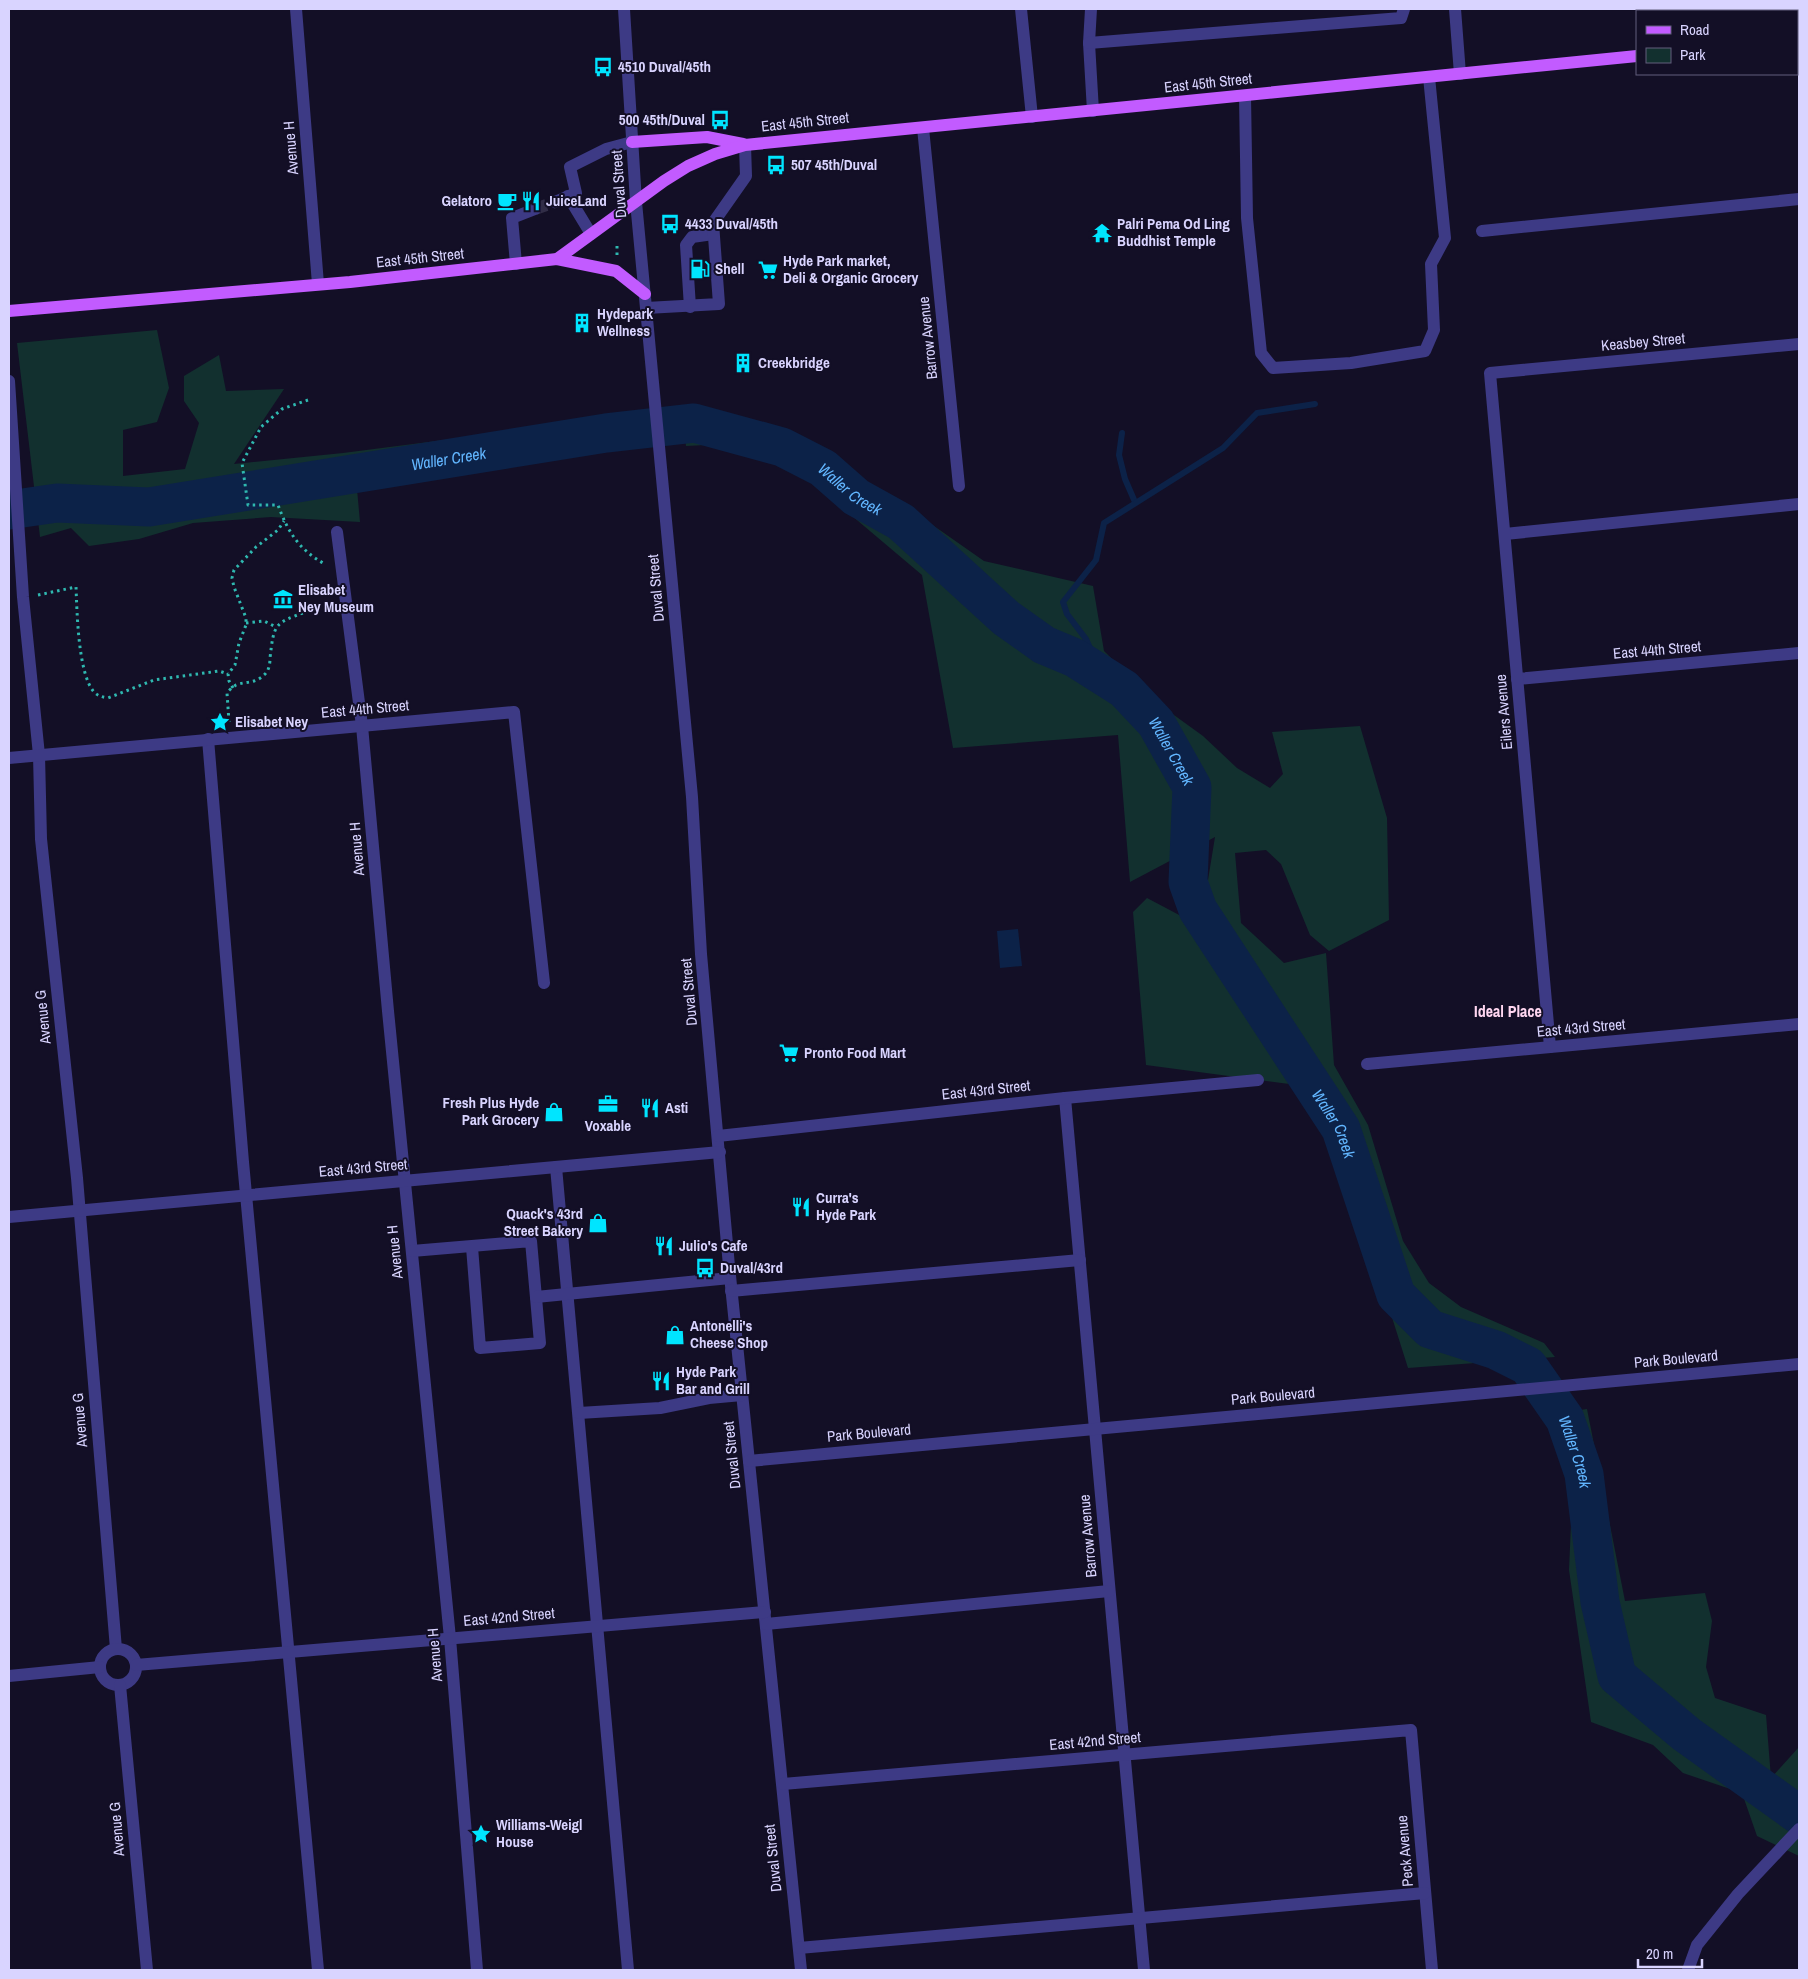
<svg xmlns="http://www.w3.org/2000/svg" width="1808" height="1979" font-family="'Archivo Narrow',sans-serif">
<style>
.green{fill:#12302f}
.water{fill:#0c2248}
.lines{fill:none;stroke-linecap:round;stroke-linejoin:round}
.stream{stroke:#0c2248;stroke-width:6}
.river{stroke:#0c2248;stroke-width:39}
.minor-tunnel{stroke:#312d47;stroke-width:12;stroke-dasharray:12 6;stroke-linecap:butt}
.path{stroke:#2fb8b0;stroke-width:3;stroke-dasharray:2.5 4;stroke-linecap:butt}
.minor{stroke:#3d3a85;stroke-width:12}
.major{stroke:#c25bff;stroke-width:12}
.labels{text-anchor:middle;stroke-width:4;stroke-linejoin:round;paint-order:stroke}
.poi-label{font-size:15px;font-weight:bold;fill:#d9d4ff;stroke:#130f26;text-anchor:start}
.street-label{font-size:15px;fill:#d9d4ff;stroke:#130f26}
.water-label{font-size:16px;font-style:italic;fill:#62b6ff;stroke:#130f26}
.neighbourhood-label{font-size:16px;font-weight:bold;fill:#ffd6f0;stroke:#130f26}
</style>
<rect width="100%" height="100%" fill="#130f26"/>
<!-- green -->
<g class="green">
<polygon points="157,330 169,388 157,422 123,430 123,476 185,469 199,423 184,401 184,376 219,355 226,391 284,389 234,464 343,453 569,424 629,412 630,448 615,449 357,489 360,522 271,517 193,523 139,539 89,546 71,528 40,537 17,343"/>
<polygon points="682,407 809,448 866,486 914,512 984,561 1093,586 1104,651 1156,702 1203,736 1237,768 1270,788 1283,774 1272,732 1360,726 1387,818 1389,920 1329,951 1310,935 1281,864 1266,850 1235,853 1241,923 1284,963 1326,953 1334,1065 1368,1125 1403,1241 1429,1283 1461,1307 1544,1343 1555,1357 1408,1368 1339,1150 1297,1085 1146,1065 1133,912 1147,898 1183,917 1209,916 1207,886 1215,837 1130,882 1118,735 953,748 922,575 774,450 725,444 686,446"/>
<polygon points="1587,1409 1625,1601 1705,1593 1712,1621 1706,1667 1715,1698 1766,1715 1771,1778 1799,1747 1799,1856 1757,1836 1742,1793 1683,1773 1653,1745 1591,1722 1569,1570 1573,1479 1546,1415"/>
</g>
<!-- water -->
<polygon class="water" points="1018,929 1022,966 1000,968 997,931"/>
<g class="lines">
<!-- stream -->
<g class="stream">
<polyline points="1122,433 1119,455 1125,479 1135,502"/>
<polyline points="1102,676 1086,639 1067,614 1063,602 1096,560 1104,523 1223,448 1257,413 1315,404"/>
</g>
<!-- river -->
<path class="river" id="s1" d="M9,510L57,503L149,507L606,433L694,423L782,447L823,468L856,497L901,522L1006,618L1044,645L1075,658L1124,689L1156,723L1192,787L1188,882L1198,910L1341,1129L1396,1295L1430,1329L1496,1350L1528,1366L1565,1419L1584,1474L1600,1602L1617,1676L1686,1734L1799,1815"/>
<!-- minor-tunnel -->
<polyline class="minor-tunnel" points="535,209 555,202"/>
<!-- path -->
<g class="path">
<polyline points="617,255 617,242"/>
<path d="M308,400L282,409L261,427L242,463L248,505H278C288,532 299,550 325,564"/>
<path d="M38,595L76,587C77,611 78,674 94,692C98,696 102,697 108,698L154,680L219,671L228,674"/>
<polyline points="246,623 264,621 276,627"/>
<polyline points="233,688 229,681 228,674 235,665 239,643 246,625 246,618 234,587 232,578 234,570 256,547 278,530 284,521"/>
<path d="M229,722L227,693C229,690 233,687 236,685C246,681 255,684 264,675C269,671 270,664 270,658C274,624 274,623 306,612C315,609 321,603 330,602"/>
</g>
<!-- minor -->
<g class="minor">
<polyline points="296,9 318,284"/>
<polyline points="624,9 636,202 692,797 701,954 729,1266 801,1970"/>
<polyline points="1021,9 1032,117"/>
<polyline points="1091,9 1089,43 1093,111"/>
<polyline points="1455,9 1460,74"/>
<polyline points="1089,43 1401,18 1404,9"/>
<polyline points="1245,96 1247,218 1261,353 1273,368 1351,363 1425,351 1434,330 1431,264 1445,238 1429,77"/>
<polyline points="923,128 959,486"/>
<polyline points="568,196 591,234"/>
<polyline points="555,202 576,193 570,167 606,149 632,142"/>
<polyline points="1482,231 1799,199"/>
<polyline points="516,264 512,218 535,209"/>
<polyline points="690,307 686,245 692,237 713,234"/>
<polyline points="646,308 719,304 713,223 746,176 745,145"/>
<polyline points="9,381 23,597 39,755 41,839 77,1178 116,1649"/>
<polyline points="337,532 362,726 388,1011 450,1638 477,1970"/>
<polyline points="1505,534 1799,504"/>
<polyline points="1517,679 1799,653"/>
<polyline points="208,739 243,1162 318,1970"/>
<polyline points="9,758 514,712 544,983"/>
<polyline points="1550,1047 1490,373 1799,344"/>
<polyline points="1367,1064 1799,1024"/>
<polyline points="1065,1098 1144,1970"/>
<polyline points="718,1136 1065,1098 1258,1080"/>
<polyline points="556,1167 628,1970"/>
<polyline points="9,1217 720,1152"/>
<polyline points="412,1251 531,1241 540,1343 480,1348 472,1247"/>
<polyline points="731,1291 1080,1260"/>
<polyline points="536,1297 730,1278"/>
<polyline points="579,1413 660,1408 709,1398 742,1395"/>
<polyline points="749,1461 1799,1364"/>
<polyline points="766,1624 1109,1591"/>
<circle cx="118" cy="1667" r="18"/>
<polyline points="136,1665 765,1612"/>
<polyline points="9,1676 100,1667"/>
<polyline points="120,1685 147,1970"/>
<polyline points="783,1784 1411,1730 1432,1970"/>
<polyline points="799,1948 1425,1893"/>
<polyline points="1688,1970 1697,1945 1738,1894 1799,1829"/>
</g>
<!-- major -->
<g class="major">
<polyline points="1797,40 1799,40"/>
<polyline points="632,142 707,137 743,144"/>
<polyline points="557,259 616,271 645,294"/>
<polyline points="9,311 350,282 557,259 664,181 688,166 715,154 745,145 1637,56"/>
</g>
</g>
<!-- icons -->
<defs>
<symbol id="bus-bare" viewBox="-9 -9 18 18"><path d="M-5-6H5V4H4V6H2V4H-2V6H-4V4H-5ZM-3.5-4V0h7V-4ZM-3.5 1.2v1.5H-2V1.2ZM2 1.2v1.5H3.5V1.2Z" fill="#00e5ff" stroke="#130f26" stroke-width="2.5" paint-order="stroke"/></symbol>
<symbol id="cafe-bare" viewBox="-9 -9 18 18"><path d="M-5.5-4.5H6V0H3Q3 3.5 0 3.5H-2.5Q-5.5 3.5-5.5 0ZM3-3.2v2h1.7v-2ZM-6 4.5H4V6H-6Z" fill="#00e5ff" stroke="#130f26" stroke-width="2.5" paint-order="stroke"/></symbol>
<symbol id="restaurant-bare" viewBox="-9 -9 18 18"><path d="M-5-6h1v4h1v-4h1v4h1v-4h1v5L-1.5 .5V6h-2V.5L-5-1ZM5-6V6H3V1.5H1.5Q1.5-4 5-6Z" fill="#00e5ff" stroke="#130f26" stroke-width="2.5" paint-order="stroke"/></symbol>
<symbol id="temple-bare" viewBox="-9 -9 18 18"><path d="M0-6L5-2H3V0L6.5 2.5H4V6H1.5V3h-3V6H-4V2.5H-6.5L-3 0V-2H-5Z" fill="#00e5ff" stroke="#130f26" stroke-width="2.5" paint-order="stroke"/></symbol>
<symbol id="fuel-bare" viewBox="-9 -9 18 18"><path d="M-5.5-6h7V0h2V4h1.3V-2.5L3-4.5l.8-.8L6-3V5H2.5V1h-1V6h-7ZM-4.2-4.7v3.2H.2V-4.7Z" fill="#00e5ff" stroke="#130f26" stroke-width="2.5" paint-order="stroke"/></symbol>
<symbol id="supermarket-bare" viewBox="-9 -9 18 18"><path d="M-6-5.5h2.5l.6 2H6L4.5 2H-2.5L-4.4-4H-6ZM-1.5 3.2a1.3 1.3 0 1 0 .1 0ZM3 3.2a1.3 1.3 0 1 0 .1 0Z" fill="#00e5ff" stroke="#130f26" stroke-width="2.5" paint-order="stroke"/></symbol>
<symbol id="building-bare" viewBox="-9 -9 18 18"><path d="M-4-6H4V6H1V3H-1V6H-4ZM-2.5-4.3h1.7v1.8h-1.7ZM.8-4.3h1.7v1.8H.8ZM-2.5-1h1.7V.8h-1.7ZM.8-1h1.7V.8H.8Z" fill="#00e5ff" stroke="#130f26" stroke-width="2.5" paint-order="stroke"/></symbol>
<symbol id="museum-bare" viewBox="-9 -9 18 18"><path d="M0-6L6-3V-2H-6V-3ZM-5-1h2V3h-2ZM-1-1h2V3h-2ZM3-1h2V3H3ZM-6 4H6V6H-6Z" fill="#00e5ff" stroke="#130f26" stroke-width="2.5" paint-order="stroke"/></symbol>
<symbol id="sight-bare" viewBox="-9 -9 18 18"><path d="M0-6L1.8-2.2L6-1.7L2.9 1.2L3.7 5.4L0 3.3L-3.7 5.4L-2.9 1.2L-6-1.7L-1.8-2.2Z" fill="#00e5ff" stroke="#130f26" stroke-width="2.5" paint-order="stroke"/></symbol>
<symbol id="office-bare" viewBox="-9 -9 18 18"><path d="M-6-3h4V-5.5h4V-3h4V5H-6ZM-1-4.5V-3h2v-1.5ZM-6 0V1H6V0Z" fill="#00e5ff" stroke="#130f26" stroke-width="2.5" paint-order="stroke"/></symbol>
<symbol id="shop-bare" viewBox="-9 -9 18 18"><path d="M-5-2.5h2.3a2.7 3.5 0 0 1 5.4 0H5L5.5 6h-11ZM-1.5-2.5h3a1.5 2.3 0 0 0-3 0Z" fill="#00e5ff" stroke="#130f26" stroke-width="2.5" paint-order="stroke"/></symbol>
</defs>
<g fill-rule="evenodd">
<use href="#bus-bare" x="589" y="53" width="28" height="28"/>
<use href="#bus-bare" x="706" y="106" width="28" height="28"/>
<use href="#bus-bare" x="762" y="151" width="28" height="28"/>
<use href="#cafe-bare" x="493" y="187" width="28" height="28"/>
<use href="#restaurant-bare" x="517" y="187" width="28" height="28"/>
<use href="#bus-bare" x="656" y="210" width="28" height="28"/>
<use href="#temple-bare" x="1088" y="219" width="28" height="28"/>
<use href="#fuel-bare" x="686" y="255" width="28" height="28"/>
<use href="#supermarket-bare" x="754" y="256" width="28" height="28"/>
<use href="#building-bare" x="568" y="309" width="28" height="28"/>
<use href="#building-bare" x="729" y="349" width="28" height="28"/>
<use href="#museum-bare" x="269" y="585" width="28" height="28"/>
<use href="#sight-bare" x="206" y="708" width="28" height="28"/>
<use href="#supermarket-bare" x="775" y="1039" width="28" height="28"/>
<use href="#office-bare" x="594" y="1090" width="28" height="28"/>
<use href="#restaurant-bare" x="636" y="1094" width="28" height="28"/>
<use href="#shop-bare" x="540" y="1098" width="28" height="28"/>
<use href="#restaurant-bare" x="787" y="1193" width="28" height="28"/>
<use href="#shop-bare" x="584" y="1209" width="28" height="28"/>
<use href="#restaurant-bare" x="650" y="1232" width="28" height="28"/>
<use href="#bus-bare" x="691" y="1254" width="28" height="28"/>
<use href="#shop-bare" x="661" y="1321" width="28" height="28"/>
<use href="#restaurant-bare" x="647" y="1367" width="28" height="28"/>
<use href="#sight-bare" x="467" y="1820" width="28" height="28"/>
</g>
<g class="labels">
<!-- poi labels -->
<g class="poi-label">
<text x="618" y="72">4510 Duval/45th</text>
<text x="705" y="125" text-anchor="end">500 45th/Duval</text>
<text x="791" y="170">507 45th/Duval</text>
<text x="492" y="206" text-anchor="end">Gelatoro</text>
<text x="546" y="206">JuiceLand</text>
<text x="685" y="229">4433 Duval/45th</text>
<text x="1117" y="229">Palri Pema Od Ling<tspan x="1117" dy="17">Buddhist Temple</tspan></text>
<text x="783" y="266">Hyde Park market,<tspan x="783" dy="17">Deli &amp; Organic Grocery</tspan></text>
<text x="715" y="274">Shell</text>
<text x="597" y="319">Hydepark<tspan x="597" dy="17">Wellness</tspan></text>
<text x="758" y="368">Creekbridge</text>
<text x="298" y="595">Elisabet<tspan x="298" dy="17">Ney Museum</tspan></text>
<text x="235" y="727">Elisabet Ney</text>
<text x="804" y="1058">Pronto Food Mart</text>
<text x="539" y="1108" text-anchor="end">Fresh Plus Hyde<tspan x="539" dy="17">Park Grocery</tspan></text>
<text x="665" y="1113">Asti</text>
<text x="608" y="1131" text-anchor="middle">Voxable</text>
<text x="816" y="1203">Curra's<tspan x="816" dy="17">Hyde Park</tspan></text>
<text x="583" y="1219" text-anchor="end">Quack's 43rd<tspan x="583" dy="17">Street Bakery</tspan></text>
<text x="679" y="1251">Julio's Cafe</text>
<text x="720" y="1273">Duval/43rd</text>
<text x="690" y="1331">Antonelli's<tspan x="690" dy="17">Cheese Shop</tspan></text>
<text x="676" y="1377">Hyde Park<tspan x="676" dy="17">Bar and Grill</tspan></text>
<text x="496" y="1830">Williams-Weigl<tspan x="496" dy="17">House</tspan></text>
</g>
<!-- street labels -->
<g class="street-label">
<text transform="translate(1208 83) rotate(-6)" y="5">East 45th Street</text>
<text transform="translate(805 122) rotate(-6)" y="5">East 45th Street</text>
<text transform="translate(291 148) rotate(-95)" y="5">Avenue H</text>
<text transform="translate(619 184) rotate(-94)" y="5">Duval Street</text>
<text transform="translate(420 258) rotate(-6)" y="5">East 45th Street</text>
<text transform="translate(928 338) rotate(-96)" y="5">Barrow Avenue</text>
<text transform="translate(1643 342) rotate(-5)" y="5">Keasbey Street</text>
<text transform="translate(656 588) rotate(-95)" y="5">Duval Street</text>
<text transform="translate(1657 650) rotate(-5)" y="5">East 44th Street</text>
<text transform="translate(365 709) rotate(-5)" y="5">East 44th Street</text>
<text transform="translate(1504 712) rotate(-95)" y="5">Eilers Avenue</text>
<text transform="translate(357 849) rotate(-95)" y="5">Avenue H</text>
<text transform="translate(689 992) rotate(-95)" y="5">Duval Street</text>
<text transform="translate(43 1017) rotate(-96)" y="5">Avenue G</text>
<text transform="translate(1581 1028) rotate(-5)" y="5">East 43rd Street</text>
<text transform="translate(986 1090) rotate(-6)" y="5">East 43rd Street</text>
<text transform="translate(363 1168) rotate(-5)" y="5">East 43rd Street</text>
<text transform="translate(395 1252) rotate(-96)" y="5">Avenue H</text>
<text transform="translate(1676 1359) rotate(-5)" y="5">Park Boulevard</text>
<text transform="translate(1273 1396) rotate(-5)" y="5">Park Boulevard</text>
<text transform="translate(80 1420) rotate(-95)" y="5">Avenue G</text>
<text transform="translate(869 1433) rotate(-5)" y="5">Park Boulevard</text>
<text transform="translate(732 1455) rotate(-96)" y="5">Duval Street</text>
<text transform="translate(1088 1536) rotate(-95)" y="5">Barrow Avenue</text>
<text transform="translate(509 1617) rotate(-5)" y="5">East 42nd Street</text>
<text transform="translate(435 1655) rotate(-95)" y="5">Avenue H</text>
<text transform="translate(1095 1741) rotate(-5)" y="5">East 42nd Street</text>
<text transform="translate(117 1829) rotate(-95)" y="5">Avenue G</text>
<text transform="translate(1405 1851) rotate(-95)" y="5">Peck Avenue</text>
<text transform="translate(773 1858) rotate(-96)" y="5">Duval Street</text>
</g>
<!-- water labels -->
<g class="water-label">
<text dy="6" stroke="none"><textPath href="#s1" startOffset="444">Waller Creek</textPath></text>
<text dy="6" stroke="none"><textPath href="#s1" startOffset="864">Waller Creek</textPath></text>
<text dy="6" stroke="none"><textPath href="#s1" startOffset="1284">Waller Creek</textPath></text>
<text dy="6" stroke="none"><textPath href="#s1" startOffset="1704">Waller Creek</textPath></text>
<text dy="6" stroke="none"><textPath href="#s1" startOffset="2139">Waller Creek</textPath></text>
</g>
<!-- neighbourhood labels -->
<g class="neighbourhood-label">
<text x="1508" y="1017">Ideal Place</text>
</g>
</g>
<!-- border -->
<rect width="1808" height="1979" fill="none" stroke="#d9d4ff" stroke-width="20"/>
<!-- legend -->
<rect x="1636" y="10" width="162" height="65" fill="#130f26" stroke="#625e7d"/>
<rect x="1646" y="26" width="25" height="8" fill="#c25bff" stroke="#625e7d"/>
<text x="1680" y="35" font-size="15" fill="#d9d4ff">Road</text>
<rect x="1646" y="48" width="25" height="15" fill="#12302f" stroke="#625e7d"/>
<text x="1680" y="60" font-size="15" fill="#d9d4ff">Park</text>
<!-- scale -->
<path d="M1638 1959v8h64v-8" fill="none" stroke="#d9d4ff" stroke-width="2.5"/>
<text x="1646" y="1959" font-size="15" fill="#d9d4ff" stroke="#130f26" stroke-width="4" paint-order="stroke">20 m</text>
</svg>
